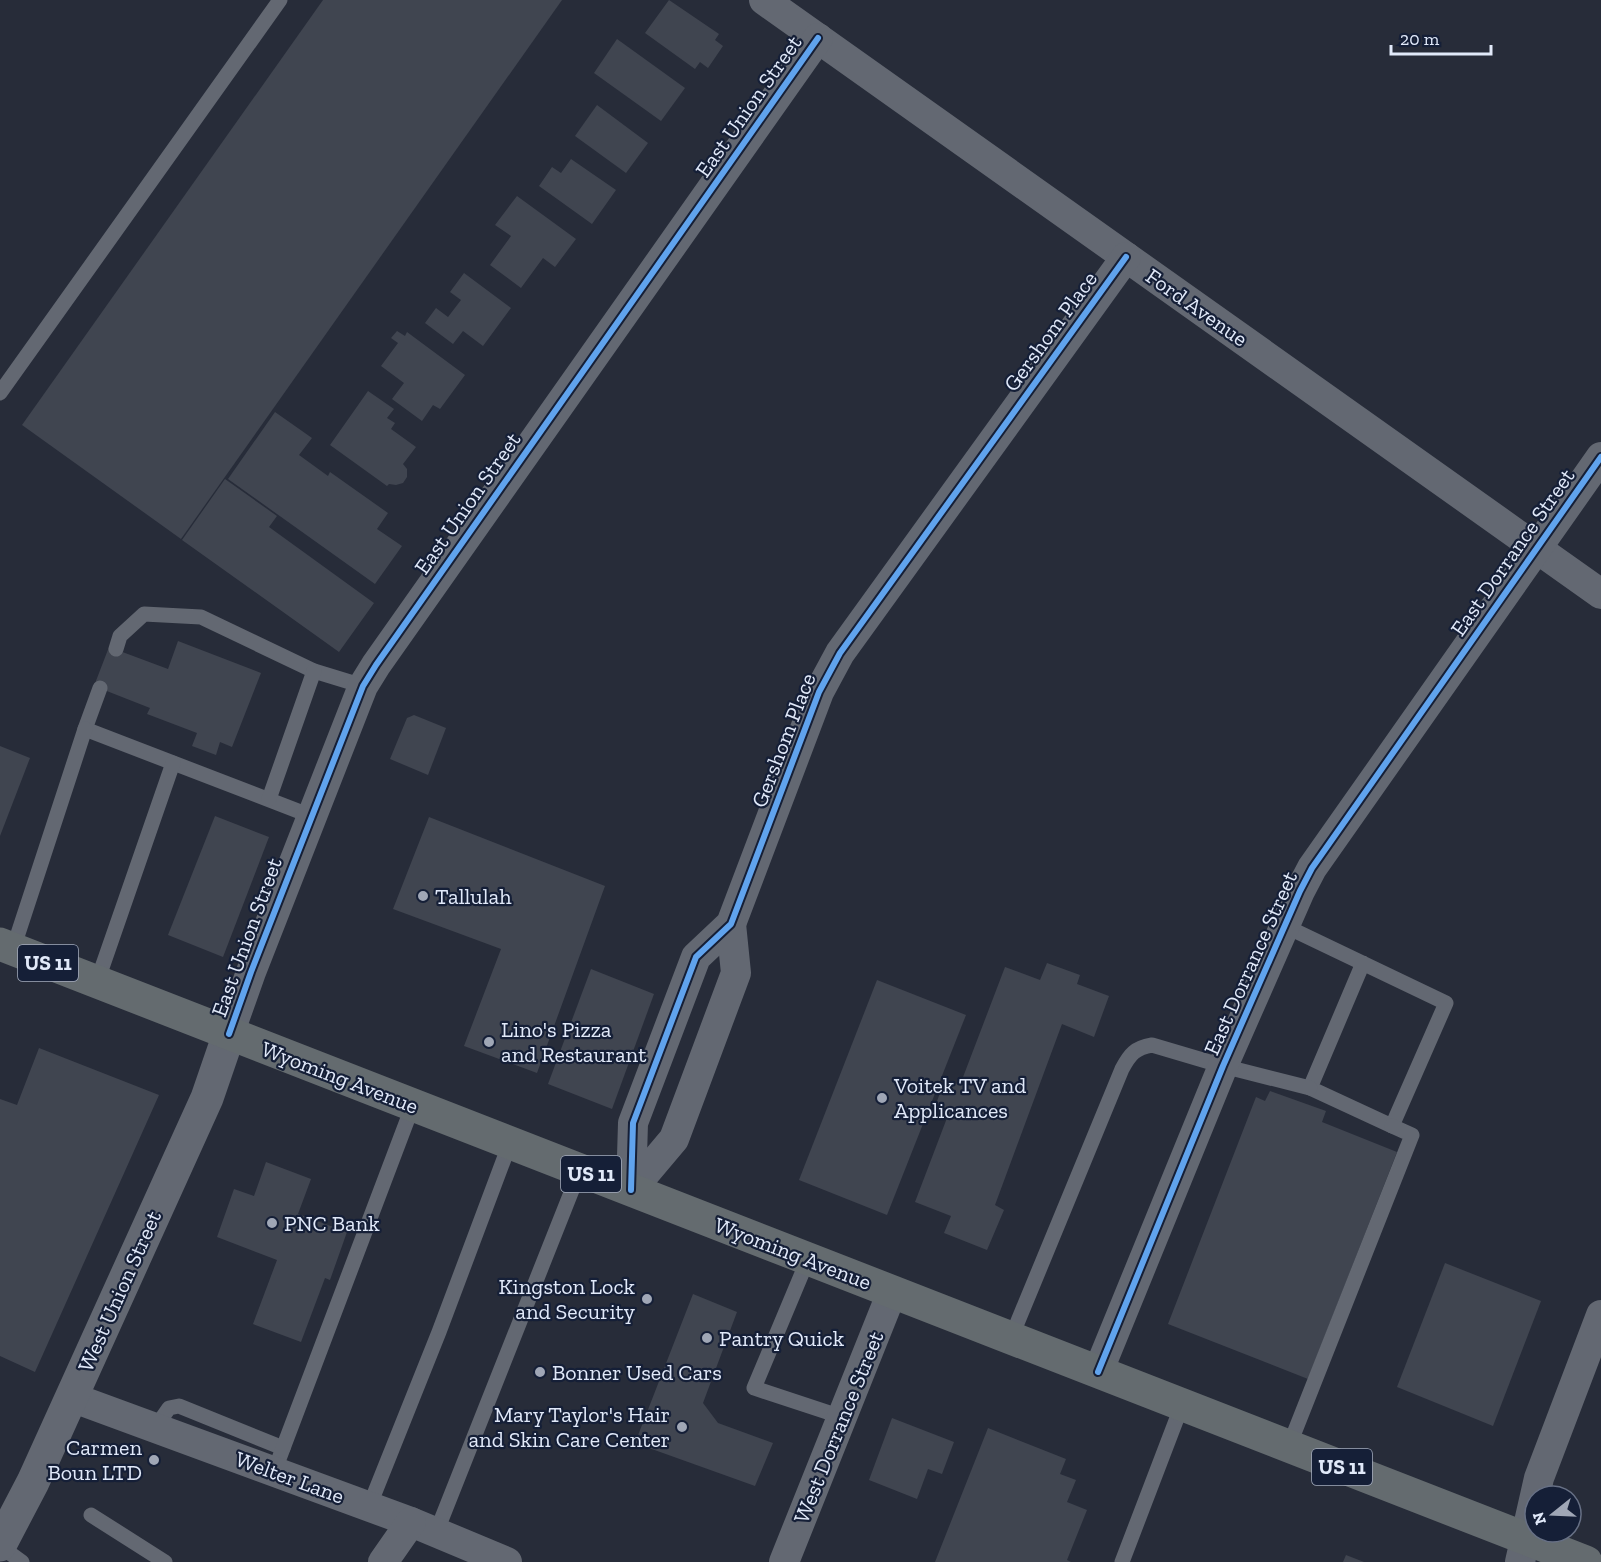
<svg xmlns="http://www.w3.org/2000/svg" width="1601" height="1562" font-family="'Zilla Slab',serif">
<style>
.building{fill:#404550}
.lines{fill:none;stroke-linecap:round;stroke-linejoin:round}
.lane{stroke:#636872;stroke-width:15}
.street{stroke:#636872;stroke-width:30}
.secondary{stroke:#636872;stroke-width:33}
.primary{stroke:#646b6f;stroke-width:33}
.cycleway-casing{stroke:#151f37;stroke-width:10}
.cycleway{stroke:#60a3ed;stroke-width:6}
.poi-dot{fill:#a0a7b6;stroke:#151f37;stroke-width:2}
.labels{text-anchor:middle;stroke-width:4.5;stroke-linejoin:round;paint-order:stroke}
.shield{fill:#151f37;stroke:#a4acbf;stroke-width:1.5}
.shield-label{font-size:21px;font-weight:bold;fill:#e1e9f9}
.street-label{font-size:22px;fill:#e1e9f9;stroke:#151f37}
.poi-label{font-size:22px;fill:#e1e9f9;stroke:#151f37;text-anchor:start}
</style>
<rect width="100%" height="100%" fill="#272c39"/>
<!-- building -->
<g class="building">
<polygon points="323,0 562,0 181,539 22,425"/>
<polygon points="669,0 719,34 715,40 723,46 708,68 700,62 695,69 645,33"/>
<polygon points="617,39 685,88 661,121 594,73"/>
<polygon points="597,105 648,143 626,173 575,136"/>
<polygon points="571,159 616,190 592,224 539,186 552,167 561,173"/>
<polygon points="517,196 576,239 555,267 543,258 521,288 490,265 511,236 495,225"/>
<polygon points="464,273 511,308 483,346 463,331 453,344 425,323 436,308 448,317 461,300 450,292"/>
<polygon points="397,331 405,336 407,332 465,375 440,409 433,405 422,421 392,399 404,383 381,366 398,343 391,338"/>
<polygon points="368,391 394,409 387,418 395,423 391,429 416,447 403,464 407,469 407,477 403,483 396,485 389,484 387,486 330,445"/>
<polygon points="275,412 312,438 299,455 328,476 330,472 388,513 377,529 402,546 375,584 228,479"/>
<polygon points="225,479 277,516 269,527 374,603 339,652 182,540"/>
<polygon points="178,641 261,673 232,747 220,742 216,755 192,746 197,733 147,714 150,708 94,686 109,647 168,669"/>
<polygon points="414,715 446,728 428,775 390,759 407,718"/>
<polygon points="0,746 30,758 0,836"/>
<polygon points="215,816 269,837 223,957 168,935"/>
<polygon points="429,817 605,886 537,1073 464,1046 501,949 393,909"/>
<polygon points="1047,963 1080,975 1077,984 1109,996 1094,1037 1062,1024 995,1205 1004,1210 987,1250 944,1233 951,1216 915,1202 950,1110 936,1104 945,1079 960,1085 1005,967 1040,980"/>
<polygon points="591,969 654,994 612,1109 548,1084"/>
<polygon points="877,980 966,1015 887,1215 799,1180"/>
<polygon points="39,1048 159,1095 35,1372 0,1356 0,1099 17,1105"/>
<polygon points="1270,1091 1326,1111 1322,1122 1397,1152 1308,1379 1168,1324 1256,1097 1265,1101"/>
<polygon points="266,1162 311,1179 298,1214 347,1232 330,1280 325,1278 301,1342 253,1324 277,1260 217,1237 234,1189 254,1196"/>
<polygon points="1445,1263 1541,1301 1493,1426 1397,1387"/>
<polygon points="693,1294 737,1312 703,1403 718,1423 773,1443 755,1486 635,1443"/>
<polygon points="892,1418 954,1442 942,1474 928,1469 917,1499 869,1480"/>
<polygon points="988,1428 1066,1459 1060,1474 1076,1480 1067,1502 1087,1510 1067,1560 1071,1562 935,1562"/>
<polygon points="1346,1555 1364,1562 1343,1562"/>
</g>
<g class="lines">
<!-- lane -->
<g class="lane">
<polyline points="0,393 280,0"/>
<polyline points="116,649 120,636 144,614 201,617 314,671 363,686"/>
<polyline points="100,688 85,729 311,816"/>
<polyline points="269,799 314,671"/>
<polyline points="1285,926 1446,1003 1392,1126 1310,1088 1363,963"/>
<polyline points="13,949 85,729"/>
<polyline points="97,982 173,763"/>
<polyline points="808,1259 754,1388 842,1417"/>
<path d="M1011,1338L1122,1069C1130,1054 1135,1048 1152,1045L1223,1066L1310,1088"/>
<polyline points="155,1428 169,1408 179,1406 283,1448"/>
<polyline points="1289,1446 1412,1135 1392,1126"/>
<polyline points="274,1472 413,1105"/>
<polyline points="369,1507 439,1332 510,1143"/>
<polyline points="91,1515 165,1562"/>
<polyline points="436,1533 580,1170"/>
<polyline points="0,1546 22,1562"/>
<polyline points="1122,1562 1182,1405"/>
</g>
<!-- street -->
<g class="street">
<polyline points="764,0 1601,594"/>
<polyline points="229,1034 251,972 363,686 376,665 818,38"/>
<polyline points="631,1190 633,1123 696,957 731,924 819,692 840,653 1126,257"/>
<polyline points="631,1190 674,1139 736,973 731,924"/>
<polyline points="1098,1372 1223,1066 1300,891 1312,868 1601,457"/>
<polyline points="71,1397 411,1522 507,1562"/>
<polyline points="383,1562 411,1522"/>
<polyline points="784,1562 892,1292"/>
<polyline points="1520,1562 1539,1478 1601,1315"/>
</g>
<!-- secondary -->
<polyline class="secondary" points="0,1545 33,1482 207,1098 229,1034"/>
<!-- primary -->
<polyline class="primary" points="0,944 1586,1562"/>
<defs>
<g id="cycleway">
<polyline points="229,1034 251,972 363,686 376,665 818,38"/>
<polyline points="631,1190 633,1123 696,957 731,924 819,692 840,653 1126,257"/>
<polyline points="1098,1372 1223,1066 1300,891 1312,868 1601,457"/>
</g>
</defs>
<!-- cycleway casing -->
<use href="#cycleway" class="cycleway-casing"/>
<!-- cycleway -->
<use href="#cycleway" class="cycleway"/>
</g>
<!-- markers -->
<g class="poi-dot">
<circle cx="423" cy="896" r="6"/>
<circle cx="489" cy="1042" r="6"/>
<circle cx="882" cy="1098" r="6"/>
<circle cx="272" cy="1223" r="6"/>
<circle cx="647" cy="1299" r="6"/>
<circle cx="707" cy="1338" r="6"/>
<circle cx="540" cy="1372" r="6"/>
<circle cx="682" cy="1427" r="6"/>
<circle cx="154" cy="1460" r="6"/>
</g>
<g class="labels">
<!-- shield labels -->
<g class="shield">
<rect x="18" y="945" width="60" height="36" rx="4.5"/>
<rect x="561" y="1156" width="60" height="36" rx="4.5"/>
<rect x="1312" y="1449" width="60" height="36" rx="4.5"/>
</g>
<g class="shield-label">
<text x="48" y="970">US 11</text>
<text x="591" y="1181">US 11</text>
<text x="1342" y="1474">US 11</text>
</g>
<!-- street labels -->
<g class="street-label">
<text transform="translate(748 106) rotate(-55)" y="8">East Union Street</text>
<text transform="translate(1197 307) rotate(35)" y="8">Ford Avenue</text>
<text transform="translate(1050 331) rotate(-54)" y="8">Gershom Place</text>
<text transform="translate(467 503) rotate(-55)" y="8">East Union Street</text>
<text transform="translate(1512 552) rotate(-55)" y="8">East Dorrance Street</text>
<text transform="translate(783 740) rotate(-69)" y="8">Gershom Place</text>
<text transform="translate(246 937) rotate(-70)" y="8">East Union Street</text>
<text transform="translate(1250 963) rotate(-66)" y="8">East Dorrance Street</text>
<text transform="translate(340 1077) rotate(21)" y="8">Wyoming Avenue</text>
<text transform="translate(793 1253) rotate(21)" y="8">Wyoming Avenue</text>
<text transform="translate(119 1291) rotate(-66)" y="8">West Union Street</text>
<text transform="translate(838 1427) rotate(-68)" y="8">West Dorrance Street</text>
<text transform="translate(290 1477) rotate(20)" y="8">Welter Lane</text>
</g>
<!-- poi labels -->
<g class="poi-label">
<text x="435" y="904">Tallulah</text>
<text x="501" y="1037">Lino's Pizza<tspan x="501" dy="25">and Restaurant</tspan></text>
<text x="894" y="1093">Voitek TV and<tspan x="894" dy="25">Applicances</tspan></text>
<text x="284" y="1231">PNC Bank</text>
<text x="635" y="1294" text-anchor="end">Kingston Lock<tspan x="635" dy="25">and Security</tspan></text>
<text x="719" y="1346">Pantry Quick</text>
<text x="552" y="1380">Bonner Used Cars</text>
<text x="670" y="1422" text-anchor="end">Mary Taylor's Hair<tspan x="670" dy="25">and Skin Care Center</tspan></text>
<text x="142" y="1455" text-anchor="end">Carmen<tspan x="142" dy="25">Boun LTD</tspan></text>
</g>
</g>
<!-- north arrow -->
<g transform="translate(1553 1514) rotate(252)"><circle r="28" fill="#151f37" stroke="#677085" stroke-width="1.5"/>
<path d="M0-4.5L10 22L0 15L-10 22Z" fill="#a0a7b6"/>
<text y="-9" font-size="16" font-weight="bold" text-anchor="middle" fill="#e1e9f9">N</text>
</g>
<!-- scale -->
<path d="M1391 45v9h100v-9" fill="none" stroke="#e1e9f9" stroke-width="3"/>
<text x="1400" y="45" font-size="18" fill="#e1e9f9" stroke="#151f37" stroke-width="4.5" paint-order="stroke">20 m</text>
</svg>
